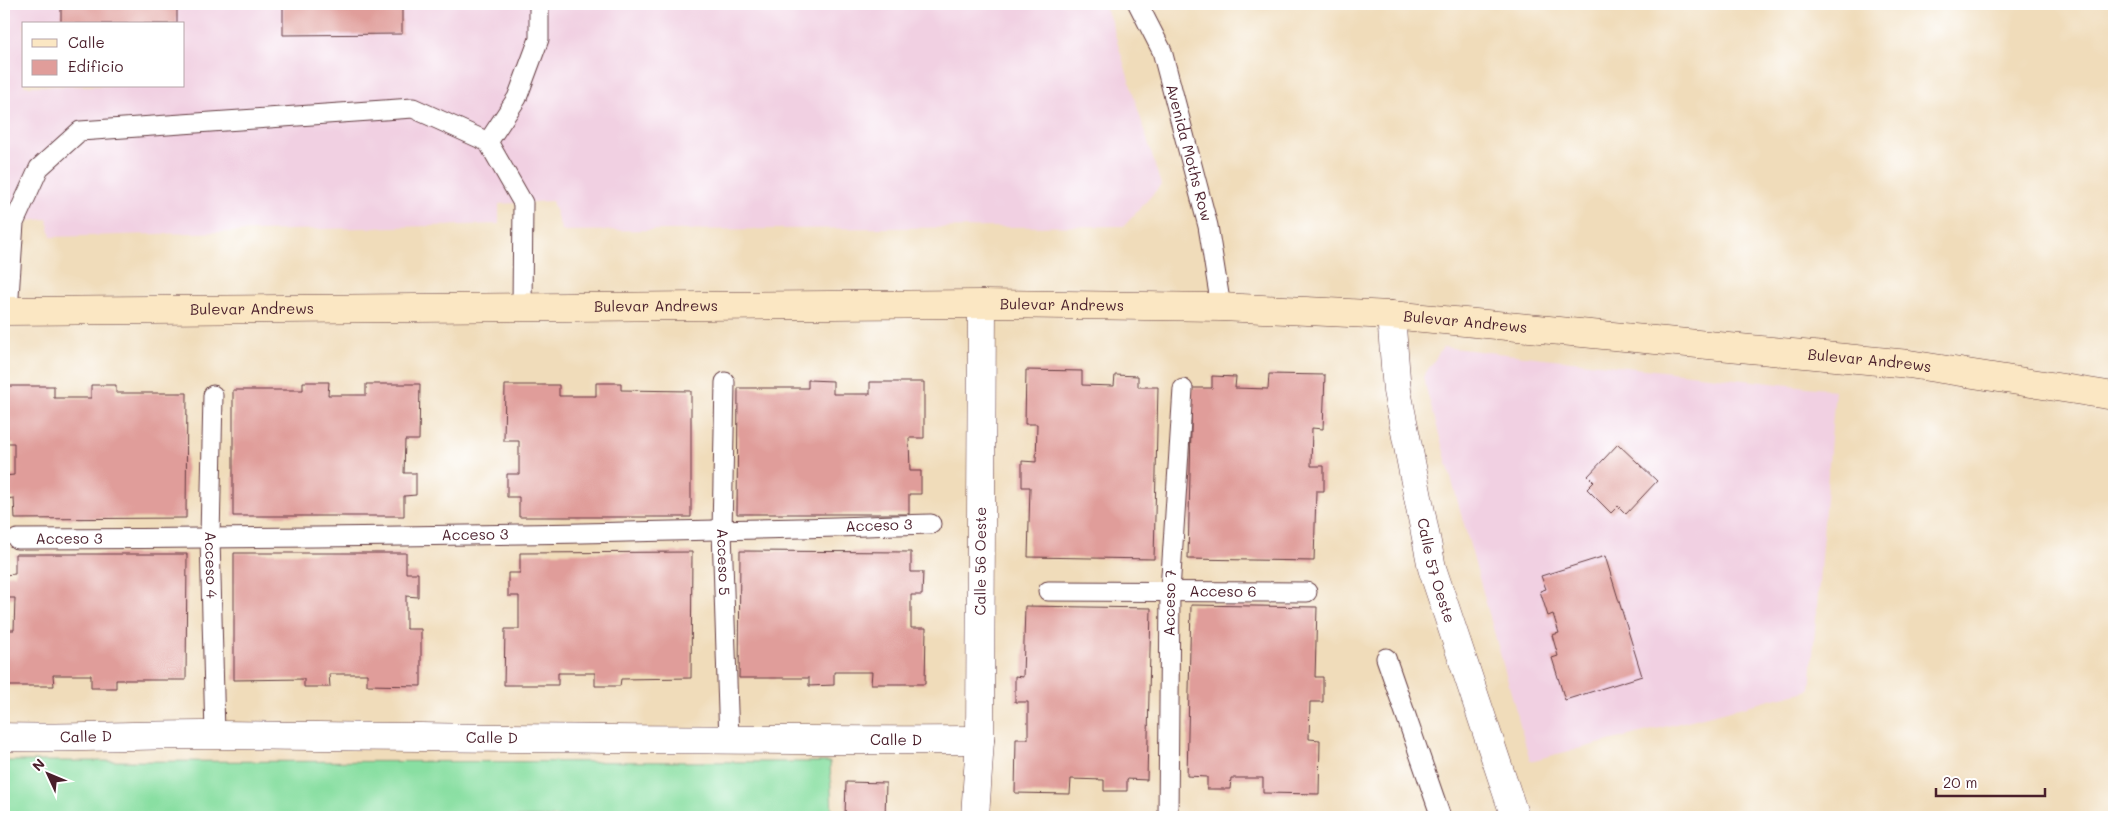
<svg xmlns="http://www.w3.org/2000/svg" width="2118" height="821" font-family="Mali,sans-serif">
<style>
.built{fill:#f1d0e2;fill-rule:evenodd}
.grass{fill:#89dfa2;stroke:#6a7f66}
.building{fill:#e09d9a}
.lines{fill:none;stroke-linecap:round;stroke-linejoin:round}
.lane-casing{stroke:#633b40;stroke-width:21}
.street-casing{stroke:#633b40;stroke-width:29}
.secondary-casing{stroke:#633b40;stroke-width:29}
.lane{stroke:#fff;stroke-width:19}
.street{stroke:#fff;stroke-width:28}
.secondary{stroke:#fbe7c3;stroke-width:28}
.labels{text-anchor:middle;stroke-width:4;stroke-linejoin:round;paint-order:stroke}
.street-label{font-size:15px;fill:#4a1f2b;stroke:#fff}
</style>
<rect width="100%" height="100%" fill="#fff"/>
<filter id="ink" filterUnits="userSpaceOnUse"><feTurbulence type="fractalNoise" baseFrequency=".02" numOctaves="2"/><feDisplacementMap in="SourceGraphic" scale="10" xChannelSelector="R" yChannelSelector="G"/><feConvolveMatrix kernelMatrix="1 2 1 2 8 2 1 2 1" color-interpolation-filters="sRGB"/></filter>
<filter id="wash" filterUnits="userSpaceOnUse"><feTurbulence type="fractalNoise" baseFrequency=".0096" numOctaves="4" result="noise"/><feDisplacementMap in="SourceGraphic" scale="20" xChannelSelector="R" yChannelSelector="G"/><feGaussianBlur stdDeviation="1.12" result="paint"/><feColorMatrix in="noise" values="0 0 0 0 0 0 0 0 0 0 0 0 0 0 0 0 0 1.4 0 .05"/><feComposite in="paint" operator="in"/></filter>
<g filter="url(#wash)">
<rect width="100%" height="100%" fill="#f0dcba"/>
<!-- built -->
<g class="built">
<path d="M4,4H1103L1111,21L1161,185L1124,226L562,231L552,201L499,204V224L51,237L47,219L4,223ZM24,24H184V86H24Z"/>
<polygon points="1443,347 1835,390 1810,690 1530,761 1423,377"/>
</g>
<!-- grass -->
<polygon class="grass" points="6,761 830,762 832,817 4,817 4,763"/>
<g id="blocks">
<!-- building -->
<g class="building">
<rect x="61" y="4" width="116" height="20"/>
<polygon points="283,4 402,4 402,34 283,35"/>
<polygon points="1026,370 1082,371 1082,385 1114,386 1115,375 1138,376 1138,387 1158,387 1154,559 1028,557 1030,487 1022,487 1022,461 1036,462 1037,424 1025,424"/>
<polygon points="1269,374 1325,375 1323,429 1312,428 1311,466 1324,466 1324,491 1316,491 1314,561 1188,559 1192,388 1212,388 1212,376 1236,377 1235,388 1268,389"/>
<polygon points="808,380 833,381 833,394 870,394 870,382 924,382 924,438 909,438 910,471 921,471 921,494 909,494 909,514 737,514 738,388 808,388"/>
<polygon points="303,382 329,382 328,395 366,395 366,384 420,384 419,440 405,440 404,473 416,473 416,495 404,496 404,516 233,516 233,390 303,390"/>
<polygon points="596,383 621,383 621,390 691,391 691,517 519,517 519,497 507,497 507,474 519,474 519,441 504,441 505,385 559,385 559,396 596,396"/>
<polygon points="91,385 116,385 116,393 187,393 186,518 15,519 14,498 4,499 4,476 14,475 14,443 4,443 4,386 54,386 54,398 91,398"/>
<polygon points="1618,444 1657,481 1626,514 1618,506 1611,513 1587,489 1594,482 1588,476"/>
<polygon points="740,551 911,552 911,572 923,572 922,595 911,595 911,628 926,628 925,684 871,684 872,672 834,672 834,685 809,686 809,678 739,678"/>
<polygon points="692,552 691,678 621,679 620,686 595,686 595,673 558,673 558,685 504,685 505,629 519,629 519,596 508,596 508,573 520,573 520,553"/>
<polygon points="234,553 406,553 406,573 418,573 418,597 406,596 406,629 421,629 421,686 367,685 367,674 329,674 330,687 304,687 304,679 234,680"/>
<polygon points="15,554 187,554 186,680 116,680 116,688 91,688 91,675 53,675 54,686 4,686 4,630 14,630 15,598 4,598 4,575 15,574"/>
<polygon points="1605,556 1642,676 1565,700 1552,658 1558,656 1552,635 1559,633 1553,614 1548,616 1540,591 1546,589 1541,576"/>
<polygon points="1191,605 1317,607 1315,677 1323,677 1323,702 1310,702 1309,739 1320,740 1319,794 1263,793 1263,778 1231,778 1230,789 1207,789 1207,777 1187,776"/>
<polygon points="1025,606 1151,608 1147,780 1127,779 1127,791 1104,791 1104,780 1071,779 1070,794 1015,793 1016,739 1028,739 1028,702 1015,702 1015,676 1023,677"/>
<polygon points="846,782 886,783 885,817 845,817"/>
</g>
</g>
</g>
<g filter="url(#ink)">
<use href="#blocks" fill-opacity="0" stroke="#633b40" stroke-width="1"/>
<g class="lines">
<defs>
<g id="lane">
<path id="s1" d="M1138,4L1162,51L1208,226L1221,307"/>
<polyline points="488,142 517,98 539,39 539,4"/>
<polyline points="8,311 14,223 39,168 80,131 413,108 488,142 523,203 522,306"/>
<path id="s2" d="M725,382L722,531L729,741"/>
<path id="s3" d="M213,395L210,538L215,735"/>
<path id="s4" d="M17,539C322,538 626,534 931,524"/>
<path id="s5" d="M1048,591L1307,592"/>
<polyline points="1386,658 1441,817"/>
<path id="s6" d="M1168,817L1170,591L1183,389"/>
</g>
<g id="street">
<path id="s7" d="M1391,315L1397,391L1432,568L1515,817"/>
<path id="s8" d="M4,737C76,739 148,734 220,735C473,738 727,741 980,740"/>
<path id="s9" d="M975,817L980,740L982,304"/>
</g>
<g id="secondary">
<path id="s10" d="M4,311L982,304L1221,307L1391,315L1909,364L2114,396"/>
</g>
</defs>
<!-- lane casing -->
<use href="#lane" class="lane-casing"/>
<!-- street casing -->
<use href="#street" class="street-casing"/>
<!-- secondary casing -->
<use href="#secondary" class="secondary-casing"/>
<!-- lane -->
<use href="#lane" class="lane"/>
<!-- street -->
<use href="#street" class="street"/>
<!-- secondary -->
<use href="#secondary" class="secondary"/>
</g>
</g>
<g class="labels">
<!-- street labels -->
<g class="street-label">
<text dy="5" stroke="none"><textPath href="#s1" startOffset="158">Avenida Moths Row</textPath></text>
<text dy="5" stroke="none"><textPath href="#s10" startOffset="1058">Bulevar Andrews</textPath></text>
<text dy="5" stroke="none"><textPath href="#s10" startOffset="652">Bulevar Andrews</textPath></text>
<text dy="5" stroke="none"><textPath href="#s10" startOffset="248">Bulevar Andrews</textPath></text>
<text dy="5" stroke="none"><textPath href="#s10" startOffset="1462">Bulevar Andrews</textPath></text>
<text dy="5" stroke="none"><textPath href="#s10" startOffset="1868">Bulevar Andrews</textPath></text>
<text dy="5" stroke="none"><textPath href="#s4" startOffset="862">Acceso 3</textPath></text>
<text dy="5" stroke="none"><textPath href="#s4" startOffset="458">Acceso 3</textPath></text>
<text dy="5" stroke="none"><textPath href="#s4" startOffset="52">Acceso 3</textPath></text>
<text dy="5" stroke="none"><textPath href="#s2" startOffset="180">Acceso 5</textPath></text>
<text dy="5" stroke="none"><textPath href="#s9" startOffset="256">Calle 56 Oeste</textPath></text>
<text dy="5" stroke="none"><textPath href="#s3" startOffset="170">Acceso 4</textPath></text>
<text dy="5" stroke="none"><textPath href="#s7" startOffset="260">Calle 57 Oeste</textPath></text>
<text dy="5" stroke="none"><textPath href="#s5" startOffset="175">Acceso 6</textPath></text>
<text dy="5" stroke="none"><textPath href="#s6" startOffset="214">Acceso 7</textPath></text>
<text dy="5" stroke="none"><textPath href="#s8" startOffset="82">Calle D</textPath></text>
<text dy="5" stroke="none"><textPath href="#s8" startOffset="488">Calle D</textPath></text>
<text dy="5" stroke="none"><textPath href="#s8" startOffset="892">Calle D</textPath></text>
</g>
</g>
<!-- margin -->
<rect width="2118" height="821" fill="none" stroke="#fff" stroke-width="20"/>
<!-- legend -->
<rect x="22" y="22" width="162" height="65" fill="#ffffff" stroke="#b7a5aa"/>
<rect x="32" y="39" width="25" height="8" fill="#fbe7c3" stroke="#b7a5aa"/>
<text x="68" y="48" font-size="15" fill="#4a1f2b">Calle</text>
<rect x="32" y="60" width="25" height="15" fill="#e09d9a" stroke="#b7a5aa"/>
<text x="68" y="72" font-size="15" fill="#4a1f2b">Edificio</text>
<!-- north arrow -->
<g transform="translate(48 774) rotate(314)" stroke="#ffffff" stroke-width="4" paint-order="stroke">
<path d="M0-4L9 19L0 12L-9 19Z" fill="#4a1f2b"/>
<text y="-8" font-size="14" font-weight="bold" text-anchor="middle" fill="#4a1f2b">N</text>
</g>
<!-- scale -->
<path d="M1936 788v8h109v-8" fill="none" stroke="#4a1f2b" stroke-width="2.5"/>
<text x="1943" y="788" font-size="15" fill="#4a1f2b" stroke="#ffffff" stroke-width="4" paint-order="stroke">20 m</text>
</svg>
